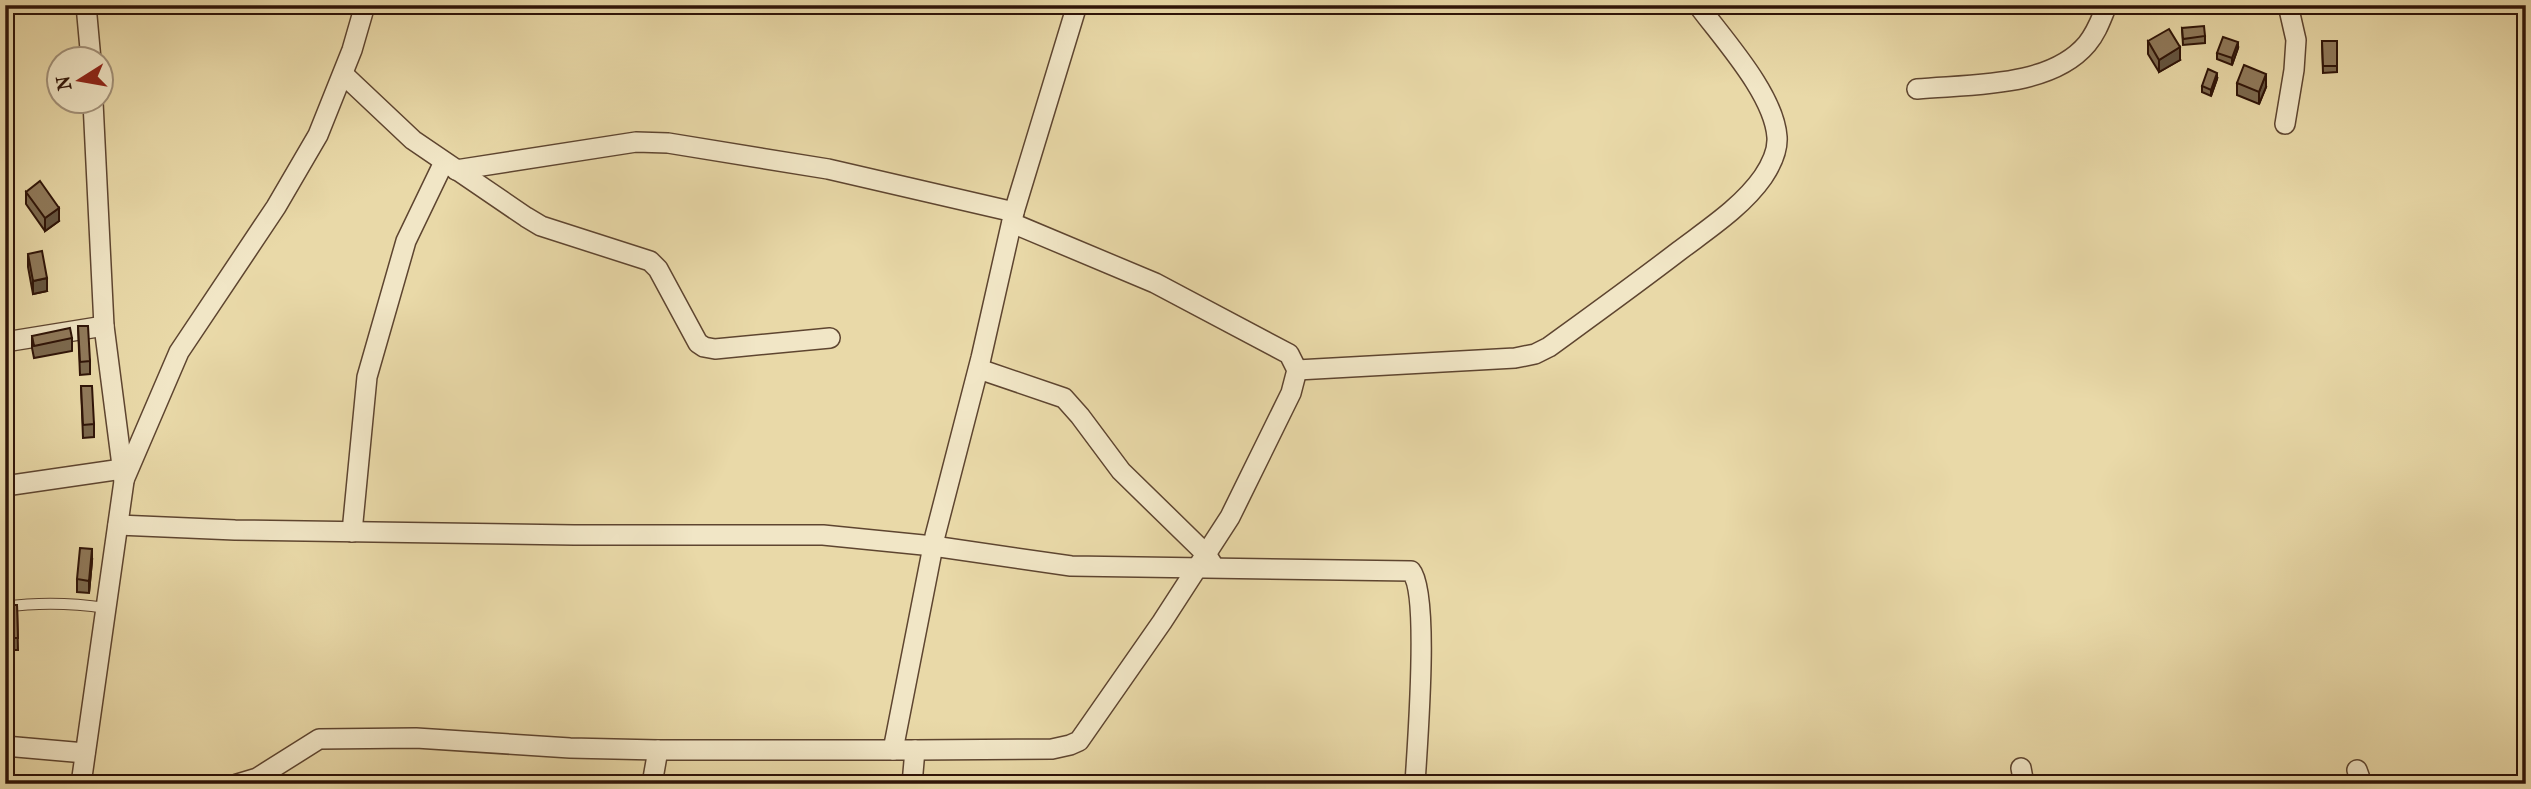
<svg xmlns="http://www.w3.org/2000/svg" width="2531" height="789" font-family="'IM FELL French Canon',serif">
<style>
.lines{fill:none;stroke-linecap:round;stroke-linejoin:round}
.lane-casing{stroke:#5e4530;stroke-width:12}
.street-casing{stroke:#5e4530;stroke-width:22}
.lane{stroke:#f1e6c6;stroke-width:10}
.street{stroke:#f1e6c6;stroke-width:19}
.wall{fill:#7c694e;stroke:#2f1408;stroke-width:2}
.shaded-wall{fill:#655540;stroke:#2f1408;stroke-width:2}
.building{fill:#907a5b;stroke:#2f1408;stroke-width:2}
</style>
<rect width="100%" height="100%" fill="#e9d9a8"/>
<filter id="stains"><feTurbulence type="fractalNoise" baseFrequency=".00286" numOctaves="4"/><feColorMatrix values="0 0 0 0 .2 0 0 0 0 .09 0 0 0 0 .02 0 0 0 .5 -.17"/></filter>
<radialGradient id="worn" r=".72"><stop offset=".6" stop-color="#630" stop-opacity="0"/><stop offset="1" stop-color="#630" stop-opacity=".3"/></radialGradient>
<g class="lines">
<defs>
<path id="lane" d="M5,607C39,602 72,603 106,608"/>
<g id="street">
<polyline points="86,5 91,60"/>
<polyline points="343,74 413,140 526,217 541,226 650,261 658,269 698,343 704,347 715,349 830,338"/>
<path d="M1917,89C1970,84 2050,88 2087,44C2097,32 2101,19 2107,5"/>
<polyline points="2285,124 2294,70 2296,40 2288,5"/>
<polyline points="456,170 636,142 668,143 828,169 1014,212"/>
<polyline points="5,342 104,326"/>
<polyline points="979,369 1064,398 1080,416 1121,471 1206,554 1213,565"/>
<path d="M1297,370L1515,358L1535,354L1549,347C1593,315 1636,284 1679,251C1708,229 1742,207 1763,177C1771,165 1778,151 1777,137C1774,94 1723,39 1698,5"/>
<polyline points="124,480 179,352 276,207 318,135 352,50 365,5"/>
<polyline points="5,486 122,469"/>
<path d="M118,525L235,530L574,535H823L933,546L1071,566L1411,571C1430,593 1417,747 1415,784"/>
<polyline points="352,532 367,377 406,241 444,162"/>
<polyline points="5,746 85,753"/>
<polyline points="893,750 935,536 981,358 1014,212 1077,5"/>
<polyline points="2021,768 2024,784"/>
<polyline points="2357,770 2362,784"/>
<polyline points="81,784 124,481 104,326 93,102"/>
<polyline points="237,784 257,778 319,739 416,738 570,748 658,750 915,750 1052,749 1070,745 1079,741 1162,622 1230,517 1291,393 1297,370 1289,354 1155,283 1012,223"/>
<polyline points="652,784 658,750"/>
<polyline points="912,784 915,750"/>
</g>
</defs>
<!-- lane casing -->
<use href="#lane" class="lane-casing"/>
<!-- street casing -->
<use href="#street" class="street-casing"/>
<!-- lane -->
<use href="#lane" class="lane"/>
<!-- street -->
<use href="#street" class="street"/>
</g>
<!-- wall -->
<g class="wall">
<polygon points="2526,9 2526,42 2520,41 2520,28"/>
<polygon points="2182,28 2205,36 2205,43 2183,45"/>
<polygon points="2148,41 2180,60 2159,72 2148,54"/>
<polygon points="2322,41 2337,41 2337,72 2323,73"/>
<polygon points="2238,48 2232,65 2217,59 2217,53"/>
<polygon points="2521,69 2526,69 2526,102 2522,102"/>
<polygon points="2217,79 2211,96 2202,92 2202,86"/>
<polygon points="2237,83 2266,87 2259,104 2237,95"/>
<polygon points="26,192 59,221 45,231 26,204"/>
<polygon points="28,254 47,291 33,294 28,267"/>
<polygon points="78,326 90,361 90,374 80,375"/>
<polygon points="32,336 72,338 72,351 34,358 32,348"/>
<polygon points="81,386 94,424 94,437 83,438"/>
<polygon points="92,561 89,593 77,592 77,579"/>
<polygon points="5,605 17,605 18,650 5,650"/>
</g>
<!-- shaded-wall -->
<g class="shaded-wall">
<polygon points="2238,42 2238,48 2232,65 2232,58"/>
<polygon points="2180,47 2180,60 2159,72 2159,60"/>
<polygon points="2217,73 2217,79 2211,96 2211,90"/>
<polygon points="2266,74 2266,87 2259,104 2259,92"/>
<polygon points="59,208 59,221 45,231 45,218"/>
<polygon points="47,278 47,291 33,294 33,281"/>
<polygon points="92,549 92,561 89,593 89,581"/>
</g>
<!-- building -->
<g class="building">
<polygon points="2523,9 2526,9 2526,29 2520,28"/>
<polygon points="2204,26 2205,36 2183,39 2182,28"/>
<polygon points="2169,29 2180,47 2159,60 2148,41"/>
<polygon points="2223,37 2238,42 2232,58 2217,53"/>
<polygon points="2322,41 2337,41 2337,66 2323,66"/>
<polygon points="2244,65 2266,74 2259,92 2237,83"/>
<polygon points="2208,69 2217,73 2211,90 2202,86"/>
<polygon points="2521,69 2526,69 2526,89 2522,90"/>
<polygon points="40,181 59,208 45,218 26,192"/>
<polygon points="42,251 47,278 33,281 28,254"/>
<polygon points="78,326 88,326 90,361 80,362"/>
<polygon points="70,328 72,338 34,346 32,336"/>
<polygon points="81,386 92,386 94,424 83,425"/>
<polygon points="80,548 92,549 89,581 77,579"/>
<polygon points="5,605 17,605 18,638 5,638"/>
<polygon points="38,778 59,780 59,784 37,784"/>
</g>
<!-- margin -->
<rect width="2531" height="789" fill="none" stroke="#e9d9a8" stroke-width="28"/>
<rect x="7" y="7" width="2517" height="775" fill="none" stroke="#2f1408" stroke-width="3.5"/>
<rect x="14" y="14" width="2503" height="761" fill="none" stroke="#2f1408" stroke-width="2"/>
<!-- north arrow -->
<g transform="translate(80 80) rotate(259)"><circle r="33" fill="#f1e6c6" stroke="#a3927a" stroke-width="2"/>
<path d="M0-5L12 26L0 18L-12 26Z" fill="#8f2418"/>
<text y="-10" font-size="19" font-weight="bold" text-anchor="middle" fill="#2f1408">N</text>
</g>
<rect width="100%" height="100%" filter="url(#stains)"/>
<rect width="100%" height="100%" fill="url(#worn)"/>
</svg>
